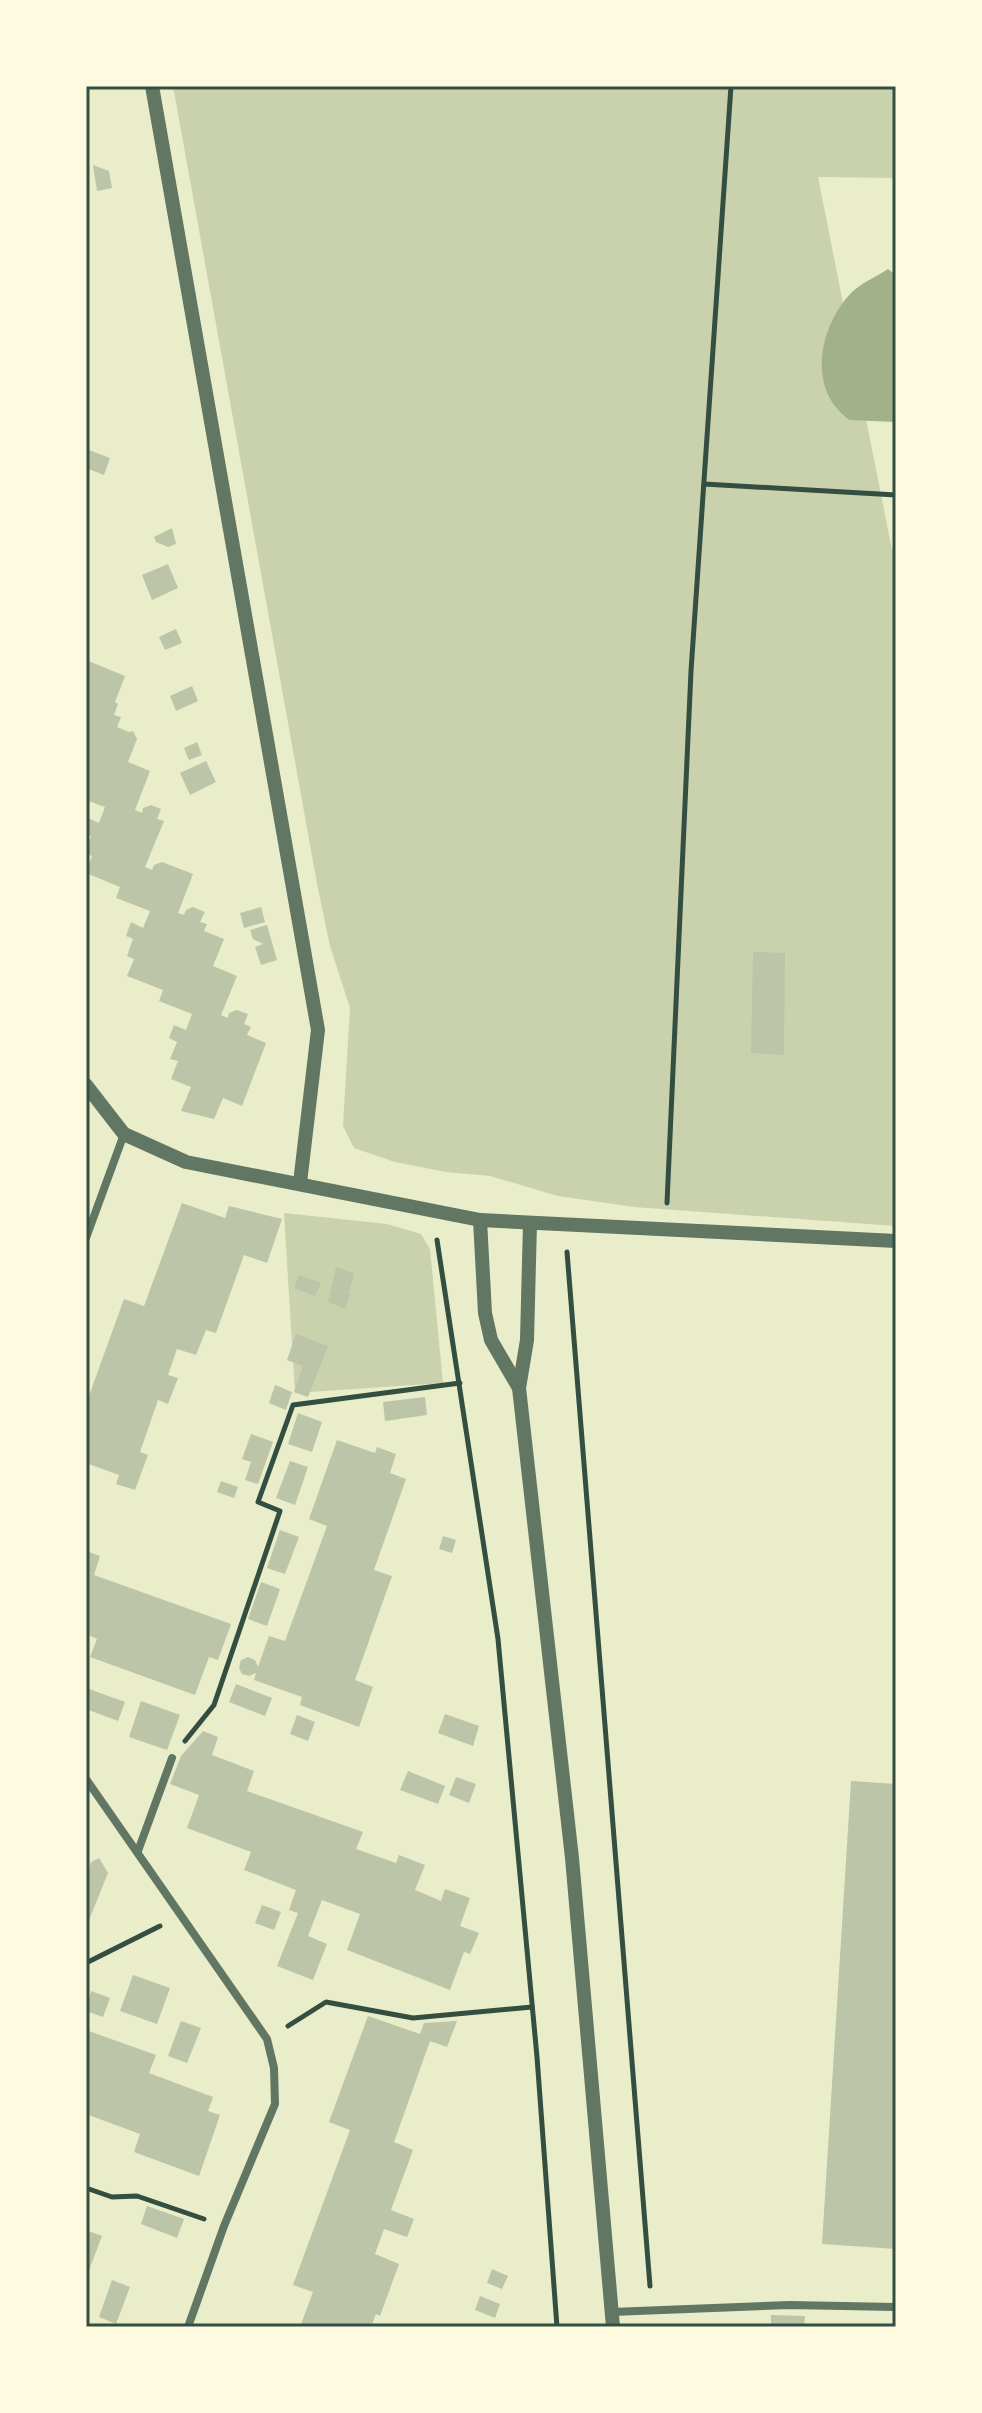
<svg xmlns="http://www.w3.org/2000/svg" width="982" height="2413" font-family="Cabin,sans-serif">
<style>
.green{fill:#cad2ad}
.water{fill:#a3b18a}
.building{fill:#bcc5a7}
.lines{fill:none;stroke-linecap:round;stroke-linejoin:round}
.path{stroke:#344e41;stroke-width:5}
.minor{stroke:#617663;stroke-width:8}
.tertiary{stroke:#617663;stroke-width:14}
.neatline{fill:none;stroke:#344e41;stroke-width:3}
</style>
<rect width="100%" height="100%" fill="#e9edc9"/>
<!-- green -->
<g class="green">
<polygon points="173,86 896,86 896,178 818,177 892,550 896,551 896,1226 634,1207 558,1196 490,1176 446,1172 395,1162 354,1148 343,1126 350,1008 330,946 318,889"/>
<polygon points="284,1213 387,1224 421,1234 430,1249 443,1383 295,1393"/>
</g>
<!-- water -->
<path class="water" d="M888,269L896,275V422L849,420C843,415 836,408 832,402C811,368 825,320 851,293C861,283 876,277 888,269Z"/>
<!-- building -->
<g class="building">
<polygon points="93,165 109,171 112,188 97,191"/>
<polygon points="86,449 110,458 104,475 86,468"/>
<polygon points="172,528 176,544 168,547 156,542 154,537"/>
<polygon points="168,564 178,588 152,600 142,575"/>
<polygon points="176,629 182,643 165,650 159,637"/>
<polygon points="86,660 125,676 115,702 118,704 114,715 121,717 117,727 129,732 133,731 137,739 128,762 150,771 135,810 142,813 143,808 151,805 161,809 157,819 164,821 145,867 152,870 154,865 162,862 193,874 178,913 184,915 186,910 193,907 205,912 200,922 207,924 204,931 224,939 213,966 237,976 221,1015 228,1018 229,1013 237,1010 248,1014 244,1024 251,1027 247,1035 266,1043 242,1106 223,1098 214,1119 181,1111 191,1087 171,1079 178,1061 170,1059 177,1042 169,1038 174,1025 186,1030 192,1014 159,1001 163,990 127,976 134,959 127,956 133,939 126,936 131,922 143,928 150,911 116,898 120,887 86,873 92,856 86,853 91,836 86,834 86,822 88,818 99,823 105,807 86,800"/>
<polygon points="192,686 198,701 176,711 170,696"/>
<polygon points="197,742 202,755 189,760 184,748"/>
<polygon points="206,761 216,782 190,795 180,773"/>
<polygon points="261,907 265,922 244,928 240,913"/>
<polygon points="267,925 277,960 261,965 255,947 263,944 253,939 250,930"/>
<polygon points="753,952 785,953 784,1055 751,1053"/>
<polygon points="182,1203 225,1218 229,1206 282,1219 267,1263 244,1255 216,1333 206,1330 196,1355 177,1349 168,1375 178,1378 168,1404 158,1400 140,1452 148,1455 135,1490 116,1484 119,1475 86,1463 86,1404 124,1299 144,1306"/>
<polygon points="336,1267 354,1273 349,1293 339,1290 350,1294 345,1309 328,1302"/>
<polygon points="299,1275 321,1283 315,1296 294,1288"/>
<polygon points="296,1334 328,1346 308,1397 294,1392 303,1366 287,1360"/>
<polygon points="275,1385 292,1392 286,1410 269,1403"/>
<polygon points="425,1397 427,1415 385,1421 383,1402"/>
<polygon points="298,1413 322,1422 312,1452 288,1444"/>
<polygon points="251,1434 273,1442 258,1484 245,1480 251,1462 242,1459"/>
<polygon points="337,1440 375,1453 377,1447 396,1454 390,1473 406,1479 374,1570 392,1576 355,1680 373,1687 359,1727 300,1705 302,1697 254,1680 256,1673 249,1676 242,1674 239,1668 241,1660 248,1657 255,1660 258,1667 269,1636 285,1641 327,1526 309,1519"/>
<polygon points="290,1461 308,1467 295,1505 276,1498"/>
<polygon points="221,1481 238,1487 234,1498 217,1492"/>
<polygon points="280,1530 299,1537 285,1574 267,1568"/>
<polygon points="443,1536 456,1540 452,1553 439,1549"/>
<polygon points="86,1551 100,1556 94,1575 231,1624 218,1660 209,1657 195,1695 90,1657 97,1639 86,1634"/>
<polygon points="261,1582 280,1589 267,1626 248,1619"/>
<polygon points="236,1684 272,1698 265,1716 229,1702"/>
<polygon points="89,1689 125,1702 118,1721 86,1709"/>
<polygon points="141,1701 180,1715 167,1750 129,1737"/>
<polygon points="445,1714 479,1726 473,1746 438,1733"/>
<polygon points="297,1715 315,1722 308,1741 290,1734"/>
<polygon points="203,1731 218,1737 212,1755 254,1771 247,1791 363,1832 356,1849 396,1863 399,1855 425,1865 415,1890 441,1901 445,1889 470,1898 460,1926 479,1933 470,1954 464,1952 450,1990 347,1950 360,1914 322,1900 308,1936 327,1944 313,1980 277,1966 298,1913 289,1910 296,1890 244,1870 251,1852 187,1828 199,1795 170,1784 181,1756"/>
<polygon points="408,1771 445,1786 438,1804 400,1790"/>
<polygon points="456,1777 476,1784 469,1803 449,1795"/>
<polygon points="851,1781 896,1784 896,2249 822,2244"/>
<polygon points="99,1858 108,1873 89,1920 86,1919 86,1881 91,1862"/>
<polygon points="262,1905 281,1912 274,1930 255,1923"/>
<polygon points="133,1975 170,1988 157,2024 120,2011"/>
<polygon points="91,1991 110,1998 103,2017 86,2011"/>
<polygon points="368,2016 420,2034 424,2023 457,2021 447,2047 430,2041 394,2142 413,2150 391,2210 414,2219 407,2237 384,2229 375,2254 399,2264 380,2316 376,2314 371,2327 300,2327 313,2292 293,2285 350,2130 329,2122"/>
<polygon points="181,2021 201,2028 187,2063 168,2056"/>
<polygon points="86,2030 156,2055 149,2073 213,2097 208,2111 220,2115 199,2176 134,2152 140,2134 86,2114"/>
<polygon points="147,2206 184,2219 177,2238 141,2224"/>
<polygon points="86,2230 102,2236 86,2278"/>
<polygon points="492,2269 508,2276 502,2289 487,2283"/>
<polygon points="112,2280 130,2287 116,2324 99,2317"/>
<polygon points="480,2296 500,2304 495,2318 475,2310"/>
<polygon points="771,2315 805,2316 804,2327 771,2327"/>
</g>
<g class="lines">
<!-- path -->
<g class="path">
<polyline points="704,484 896,495"/>
<polyline points="667,1203 691,671 731,86"/>
<polyline points="437,1240 498,1639 537,2057 557,2327"/>
<polyline points="567,1252 650,2286"/>
<polyline points="185,1741 214,1705 280,1511 258,1502 293,1405 460,1383"/>
<polyline points="86,1963 160,1926"/>
<polyline points="288,2026 326,2002 413,2018 532,2007"/>
<polyline points="86,2188 112,2197 137,2196 204,2219"/>
</g>
<!-- minor -->
<g class="minor">
<polyline points="86,1238 124,1134"/>
<polyline points="86,1779 267,2039 274,2068 275,2104 224,2226 188,2327"/>
<polyline points="138,1851 172,1758"/>
<polyline points="612,2312 789,2305 896,2307"/>
</g>
<!-- tertiary -->
<g class="tertiary">
<polyline points="152,86 318,1030 300,1183"/>
<polyline points="86,1085 124,1134 186,1162 480,1220 896,1241"/>
<polyline points="480,1220 485,1313 491,1340 519,1388"/>
<polyline points="530,1223 527,1340 519,1388 572,1858 613,2327"/>
</g>
</g>
<!-- border -->
<rect width="982" height="2413" fill="none" stroke="#fefae0" stroke-width="176"/>
<rect x="88" y="88" width="806" height="2237" class="neatline"/>
</svg>
